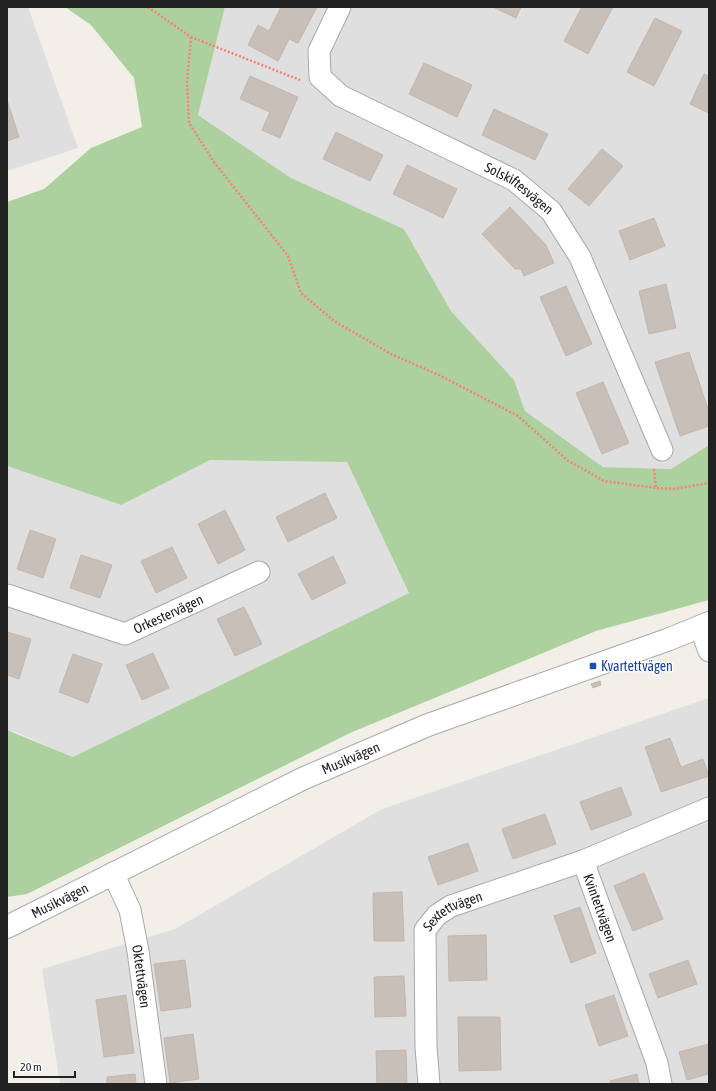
<svg xmlns="http://www.w3.org/2000/svg" width="716" height="1091" font-family="'Asap Condensed',sans-serif">
<style>
.residential{fill:#e0dfdf}
.forest{fill:#add19e}
.building{fill:#c7bfb8;stroke:#c4b6ab}
.lines{fill:none;stroke-linecap:round;stroke-linejoin:round}
.minor-casing{stroke:#a9a9a9;stroke-width:23}
.tertiary-casing{stroke:#a9a9a9;stroke-width:24}
.path{stroke:#fa8072;stroke-width:2.5;stroke-dasharray:2 2;stroke-linecap:butt}
.minor{stroke:#fff;stroke-width:21}
.tertiary{stroke:#fff;stroke-width:22}
.transit-dot{fill:#1a4fb4;stroke:#fff;stroke-width:1.5}
.labels{text-anchor:middle;stroke-width:3;stroke-linejoin:round;paint-order:stroke}
.street-label{font-size:14px;fill:#222;stroke:#fff}
.transit-label{font-size:14px;fill:#164399;stroke:#fff;text-anchor:start}
</style>
<rect width="100%" height="100%" fill="#f2efe9"/>
<!-- residential -->
<g class="residential">
<polygon points="7,7 28,7 78,148 7,171"/>
<polygon points="225,7 709,7 709,445 671,469 603,467 525,411 514,380 451,311 404,229 291,178 198,115"/>
<polygon points="209,460 347,462 409,593 73,757 13,731 7,749 7,466 121,505"/>
<polygon points="709,698 709,1084 60,1084 42,969 175,929 382,809"/>
</g>
<!-- forest -->
<polygon class="forest" points="65,7 225,7 198,115 291,178 404,229 451,311 514,380 525,411 603,467 671,469 709,445 709,600 596,631 350,733 27,894 7,897 7,730 73,757 409,593 347,462 210,460 121,505 7,466 7,202 44,189 91,148 142,127 134,78 91,25"/>
<!-- building -->
<g class="building">
<polygon points="281,7 317,7 298,43 289,39 278,61 248,45 258,25 269,31"/>
<polygon points="493,7 521,7 516,18"/>
<polygon points="582,7 613,7 588,54 564,41"/>
<polygon points="655,18 682,31 654,86 627,72"/>
<polygon points="424,63 472,85 457,117 409,94"/>
<polygon points="704,74 709,76 709,113 690,104"/>
<polygon points="250,76 298,97 280,138 262,130 270,112 240,99"/>
<polygon points="7,100 19,137 7,141"/>
<polygon points="494,109 548,134 535,160 482,135"/>
<polygon points="336,132 383,155 370,181 323,159"/>
<polygon points="602,149 623,166 589,206 568,189"/>
<polygon points="407,165 457,189 443,218 393,194"/>
<polygon points="510,207 546,245 554,263 524,276 521,269 515,269 482,234"/>
<polygon points="654,218 665,246 630,260 619,231"/>
<polygon points="666,284 676,328 649,334 639,291"/>
<polygon points="566,286 592,344 566,356 540,297"/>
<polygon points="689,352 709,412 709,426 680,436 655,362"/>
<polygon points="603,382 629,443 602,454 576,393"/>
<polygon points="325,493 337,518 288,542 276,517"/>
<polygon points="225,510 245,550 218,564 198,524"/>
<polygon points="30,530 56,539 43,578 17,569"/>
<polygon points="172,547 187,578 156,593 141,561"/>
<polygon points="81,555 112,565 100,598 70,588"/>
<polygon points="333,556 346,583 312,600 298,574"/>
<polygon points="244,607 262,644 235,656 217,619"/>
<polygon points="7,632 31,639 19,679 7,675"/>
<polygon points="153,653 169,688 142,700 126,665"/>
<polygon points="73,654 102,664 88,703 59,692"/>
<polygon points="600,681 601,685 593,688 591,684"/>
<polygon points="670,738 681,767 703,759 709,776 661,792 645,747"/>
<polygon points="621,787 632,815 591,830 580,802"/>
<polygon points="545,814 556,844 513,859 502,829"/>
<polygon points="468,843 478,871 438,885 428,857"/>
<polygon points="644,873 663,919 633,931 614,886"/>
<polygon points="402,892 404,941 374,941 373,893"/>
<polygon points="580,907 596,953 571,963 554,916"/>
<polygon points="486,935 487,980 449,981 448,936"/>
<polygon points="185,960 191,1007 161,1011 154,964"/>
<polygon points="688,960 697,984 658,998 649,974"/>
<polygon points="404,976 406,1016 375,1017 374,977"/>
<polygon points="126,995 134,1053 104,1057 96,1000"/>
<polygon points="614,995 628,1036 599,1046 585,1005"/>
<polygon points="458,1017 500,1017 501,1070 459,1071"/>
<polygon points="193,1034 199,1079 170,1083 164,1038"/>
<polygon points="709,1044 709,1074 687,1080 679,1052"/>
<polygon points="406,1050 407,1084 377,1084 376,1051"/>
<polygon points="135,1074 136,1084 107,1084 107,1077"/>
<polygon points="637,1074 639,1084 611,1084 610,1081"/>
</g>
<g class="lines">
<defs>
<g id="minor">
<path id="s1" d="M340,7L319,51L320,77L341,96L514,180L551,211L580,257L662,450"/>
<path id="s2" d="M7,595L125,634L259,572"/>
<polyline points="700,627 709,651"/>
<path id="s3" d="M113,873L130,910L138,951L156,1084"/>
<path id="s4" d="M429,1084L426,1047L425,930L437,915L451,906L583,861"/>
<polyline points="661,1084 657,1063 583,861 709,808"/>
</g>
<g id="tertiary">
<path id="s5" d="M7,927L302,779L428,725L667,640L709,623"/>
</g>
</defs>
<!-- minor casing -->
<use href="#minor" class="minor-casing"/>
<!-- tertiary casing -->
<use href="#tertiary" class="tertiary-casing"/>
<!-- path -->
<g class="path">
<polyline points="148,7 191,37 300,80"/>
<polyline points="191,37 187,81 189,123 214,162 288,256 301,293 334,321 391,354 439,375 518,416 567,460 604,481 656,488"/>
<polyline points="654,469 656,488 674,489 709,483"/>
</g>
<!-- minor -->
<use href="#minor" class="minor"/>
<!-- tertiary -->
<use href="#tertiary" class="tertiary"/>
</g>
<!-- markers -->
<rect class="transit-dot" x="589" y="662" width="8" height="8" rx="2"/>
<g class="labels">
<!-- street labels -->
<g class="street-label">
<text dy="5" stroke="none"><textPath href="#s1" startOffset="304">Solskiftesvägen</textPath></text>
<text dy="5" stroke="none"><textPath href="#s2" startOffset="172">Orkestervägen</textPath></text>
<text dy="5" stroke="none"><textPath href="#s5" startOffset="383">Musikvägen</textPath></text>
<text dy="5" stroke="none"><textPath href="#s5" startOffset="59">Musikvägen</textPath></text>
<text transform="translate(600 908) rotate(70)" y="5">Kvintettvägen</text>
<text dy="5" stroke="none"><textPath href="#s4" startOffset="189">Sextettvägen</textPath></text>
<text dy="5" stroke="none"><textPath href="#s3" startOffset="108">Oktettvägen</textPath></text>
</g>
<!-- transit labels -->
<g class="transit-label">
<text x="601" y="671">Kvartettvägen</text>
</g>
</g>
<!-- border -->
<rect width="716" height="1091" fill="none" stroke="#222222" stroke-width="16"/>
<!-- scale -->
<path d="M14 1071v6h61v-6" fill="none" stroke="#222222" stroke-width="2"/>
<text x="20" y="1071" font-size="12" fill="#222222" stroke="#ffffff" stroke-width="3" paint-order="stroke">20 m</text>
</svg>
